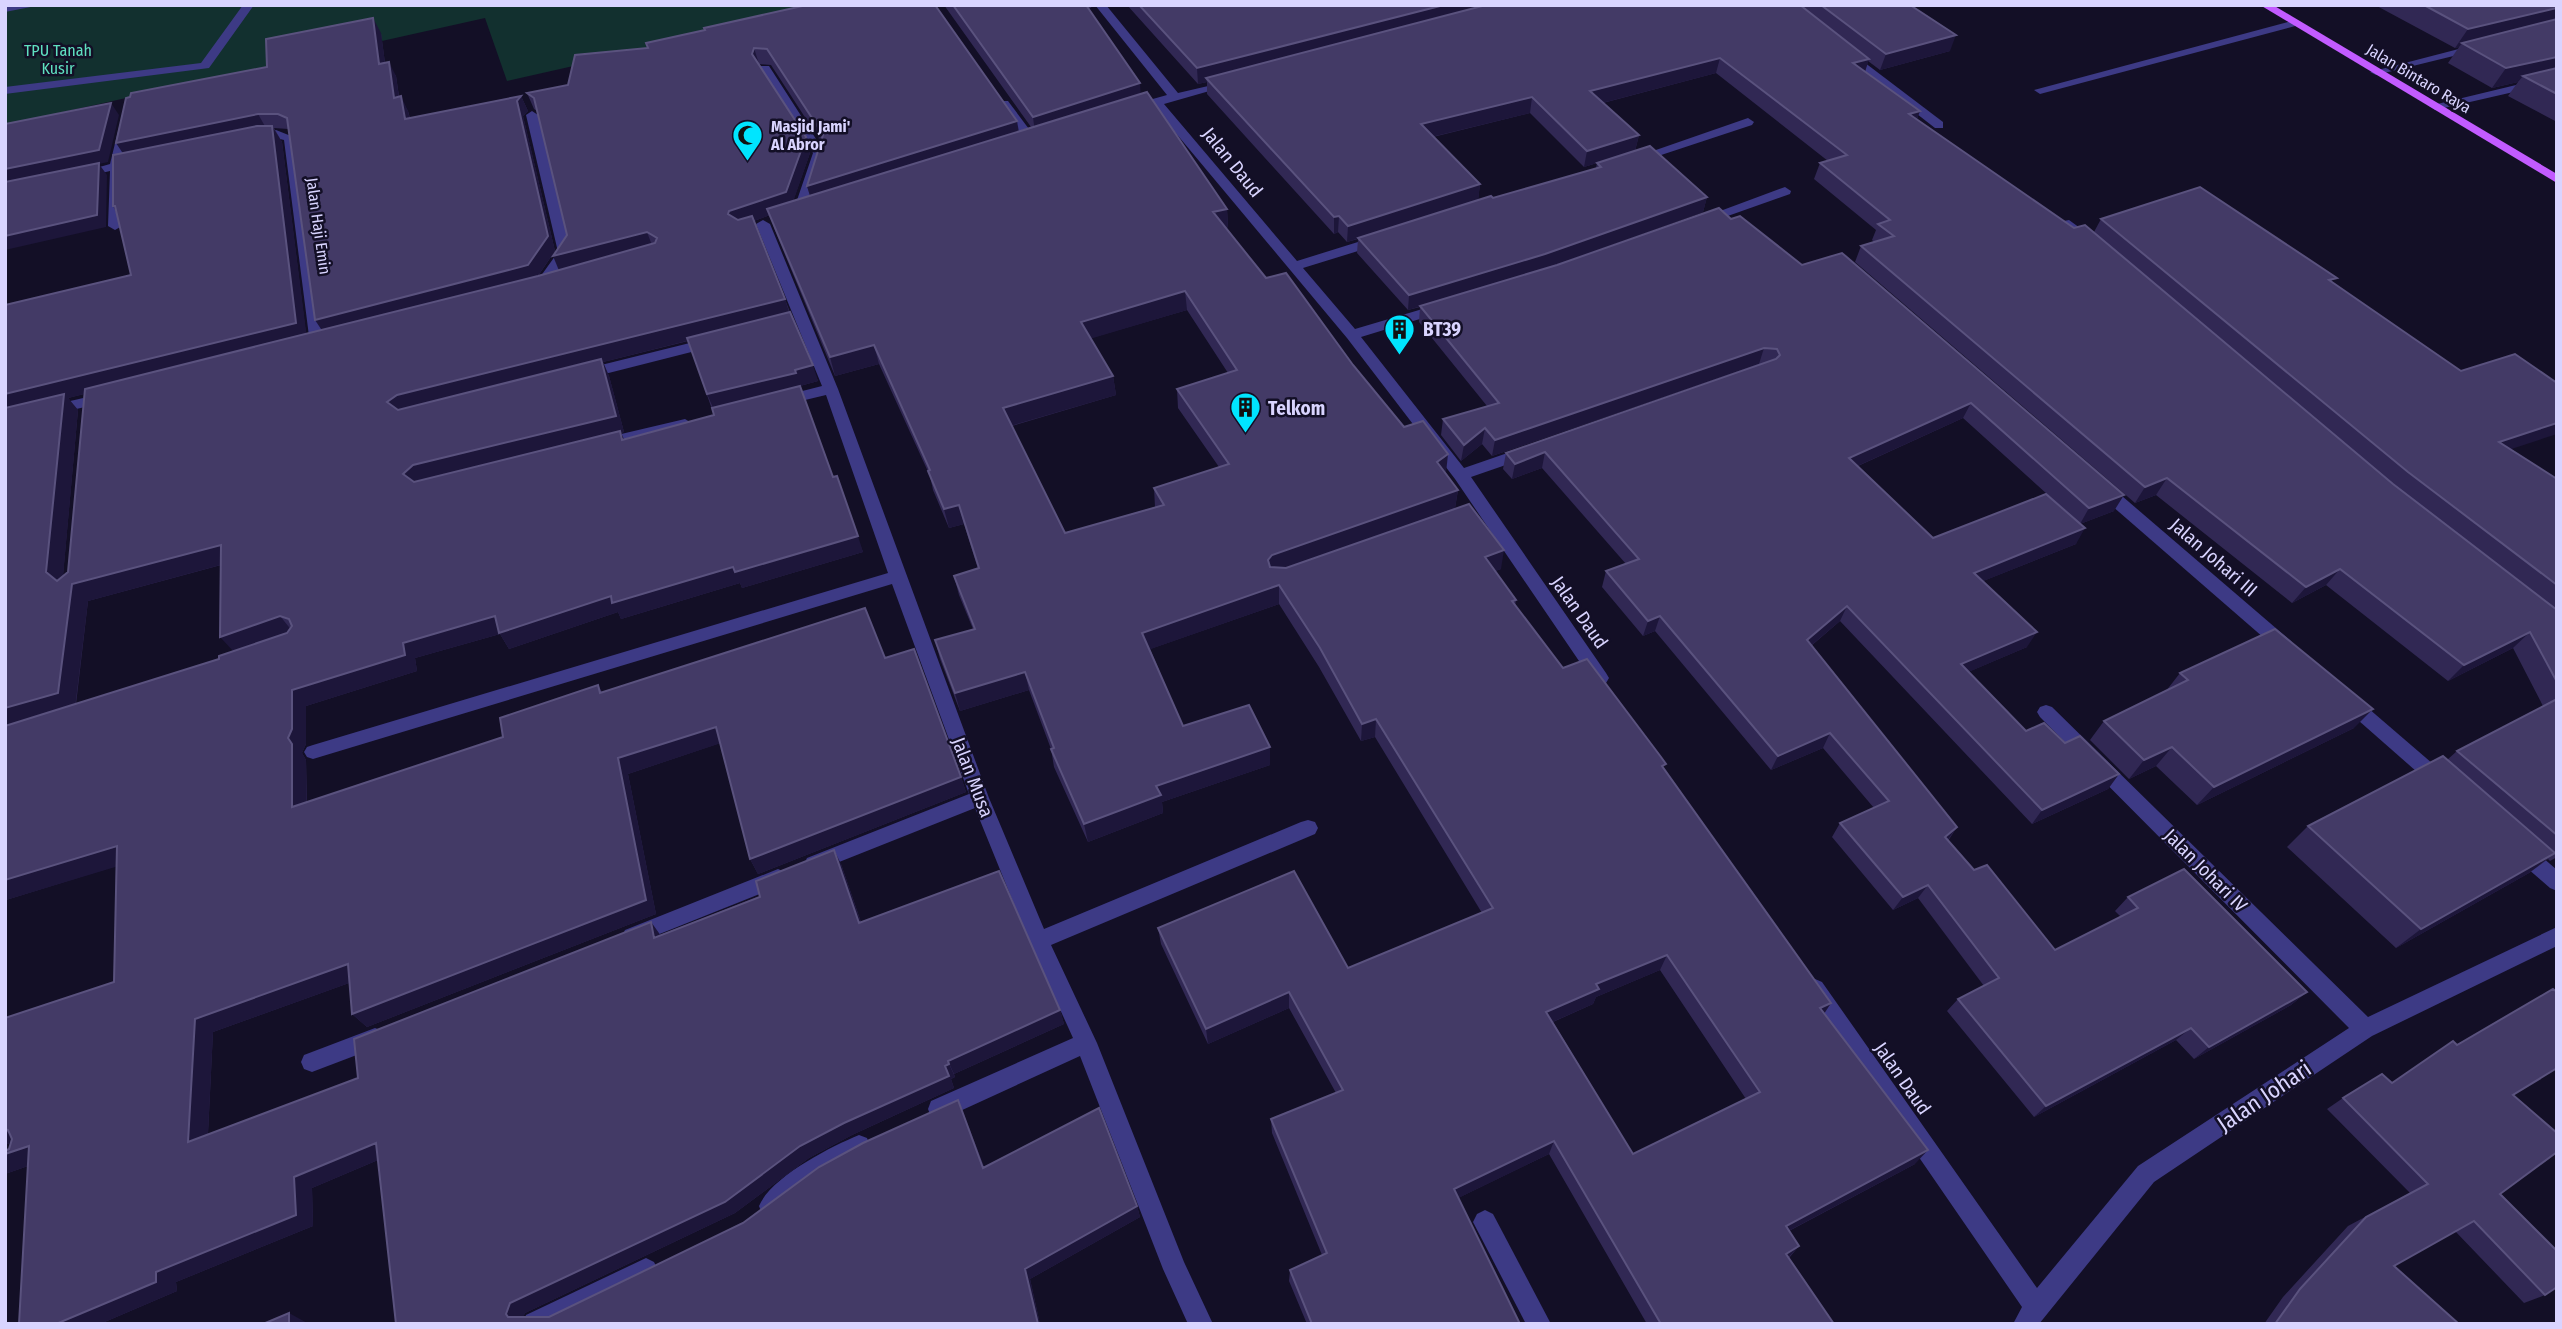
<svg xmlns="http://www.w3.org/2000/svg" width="2562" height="1329" font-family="'Fira Sans Condensed',sans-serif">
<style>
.green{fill:#12302f}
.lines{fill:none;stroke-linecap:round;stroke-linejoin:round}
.minor{fill:#3d3a85;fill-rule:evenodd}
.major{fill:#c25bff;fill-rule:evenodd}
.wall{fill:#312854;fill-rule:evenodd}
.shaded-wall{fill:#1d163a}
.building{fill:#433a66;stroke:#5a527e;stroke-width:2;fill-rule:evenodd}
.labels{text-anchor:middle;stroke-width:5;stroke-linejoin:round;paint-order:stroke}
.far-park-label{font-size:16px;fill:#5fe0c0;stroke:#130f26}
.far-street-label{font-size:16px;fill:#d9d4ff;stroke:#130f26}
.far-poi-label{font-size:16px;font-weight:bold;fill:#d9d4ff;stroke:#130f26;text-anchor:start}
.street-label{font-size:19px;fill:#d9d4ff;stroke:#130f26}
.poi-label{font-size:19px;font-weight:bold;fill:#d9d4ff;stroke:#130f26;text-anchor:start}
.near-street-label{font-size:23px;fill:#d9d4ff;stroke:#130f26}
</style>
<rect width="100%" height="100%" fill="#130f26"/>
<!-- green -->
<polygon class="green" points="5,5 844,5 507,81 485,18 5,125"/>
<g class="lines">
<!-- minor -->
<g class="minor">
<polygon points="41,5 5,12 5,6"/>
<polygon points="243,5 254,5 209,68 5,94 5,87 201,63"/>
<polygon points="1095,5 1106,5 1178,93 1234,80 1234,84 1164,104 1297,261 1374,237 1384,237 1384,243 1303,268 1355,329 1436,305 1446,305 1446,311 1361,337 1464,468 1522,448 1532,448 1535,452 1532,456 1471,477 1606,673 1609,678 1606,683 1594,683 1455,479 1347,338 1154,107 1142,108 1142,102 1167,95"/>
<polygon points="2295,20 2299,21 2299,25 2040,94 2034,90"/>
<polygon points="2478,44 2482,45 2482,49 2376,75 2370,72"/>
<polygon points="1844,53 1852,53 1943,122 1943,128 1935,128 1844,57"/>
<polygon points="761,66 769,66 825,153 804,215 794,215 793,212 813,153 759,68"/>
<polygon points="2557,75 2557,82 2435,110 2429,106"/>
<polygon points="1000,101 1008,101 1038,141 1036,144 1028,144 998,104"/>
<polygon points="532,111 538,115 572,252 545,290 540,291 533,287 558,252 526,115"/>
<polygon points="1748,118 1754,122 1752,125 1640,162 1636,163 1630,159"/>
<polygon points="125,123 131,127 123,161 135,158 141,162 122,169 122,226 115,230 108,226 110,171 81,178 75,174 110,164 119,127"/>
<polygon points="276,130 296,138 324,344 317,349 310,344 284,140 276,138 255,142 249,138"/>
<polygon points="1785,187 1791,191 1790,194 1708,223 1703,224 1696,220"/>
<polygon points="763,220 770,224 838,389 989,798 1044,929 1301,822 1308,820 1315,822 1318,828 1315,834 1051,945 1097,1043 1184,1262 1213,1324 1188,1324 1163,1269 1080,1056 947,1117 939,1120 931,1117 928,1109 931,1101 1073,1038 1029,941 975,808 814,872 807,870 804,864 807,858 969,794 892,584 313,759 307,757 304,752 307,747 313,745 888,573 826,395 780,406 773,401 775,398 822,386 756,224"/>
<polygon points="2069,220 2098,241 2098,247 2088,247 2064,227 2064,221"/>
<polygon points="714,337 721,342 719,345 585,379 578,374 585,369"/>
<polygon points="105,393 110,395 112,398 110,401 5,426 5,416"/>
<polygon points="685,419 693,424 690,428 600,449 592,444 600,439"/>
<polygon points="2102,483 2108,484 2291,641 2294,646 2291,651 2279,651 2096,492 2094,488 2096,484"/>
<polygon points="2348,694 2354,696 2447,776 2449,781 2447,786 2440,789 2433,786 2342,706 2339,701 2342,696"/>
<polygon points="2046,705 2052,707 2368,1017 2557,927 2557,946 2372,1036 2154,1182 2039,1324 2013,1324 2022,1307 1808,996 1805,989 1808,982 1815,979 1822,982 2037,1288 2138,1166 2349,1028 2040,717 2037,712 2040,707"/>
<polygon points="2520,842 2527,844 2557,870 2557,891 2550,888 2513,856 2510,850 2513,844"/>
<polygon points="778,869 785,872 788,878 785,884 632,945 625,942 622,936 625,930"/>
<polygon points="375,1028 383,1031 386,1038 383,1045 312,1072 304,1069 301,1062 304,1055"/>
<path d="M859,1135L867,1138L870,1146L867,1154L808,1187L778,1214L770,1217L762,1214L759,1206C771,1177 830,1147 859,1135Z"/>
<polygon points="1485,1210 1493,1214 1551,1324 1526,1324 1473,1222 1477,1214"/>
<polygon points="646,1258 654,1262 658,1270 654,1278 561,1324 523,1324 526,1315"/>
</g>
<!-- major -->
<polygon class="major" points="2260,5 2273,5 2557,174 2557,183"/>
</g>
<!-- wall -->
<g class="wall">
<path d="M944,5H1094L1089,9L1141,94L1227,209L1228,227L1226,228L1266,278L1353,365L1404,427L1446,473L1458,490L1455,508L1501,569L1495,571L1516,600L1515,606L1563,668L1664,769L1831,1003L1824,1014L1915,1164L1789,1231L1799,1246L1789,1258L1834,1324H1647L1549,1154L1458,1198L1520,1324H1307L1289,1281L1290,1270L1322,1255L1272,1133L1271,1119L1336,1093L1289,1008L1208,1044L1161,944L1158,928L1348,968L1482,913L1375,737L1361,741L1319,667L1279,604L1150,649L1183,726L1270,747V765L1162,802L1163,813L1088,842L1054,767L1051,749L1029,690L960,711L940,659L935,640L973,629L959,595L954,576L978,569L964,524L949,528L933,490L930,476L879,364L835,376L774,228L770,215L754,221L790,312L818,381L800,386L833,477L863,552L742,588L740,583L621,619L618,612L509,649L500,634L415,658L417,671L306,706V744L302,753L306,760L307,802L503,737L598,685L602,692L885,658L961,777L966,792L758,874L750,859L720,743L628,774L656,914L367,1027L352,1014L349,983L213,1032L208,1134L358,1078L651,922L660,935L841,864L861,922L1060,1010L1064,1024L954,1074L955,1077L951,1079L954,1088L852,1135L809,1158L735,1213L525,1313L523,1317H549L743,1223L958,1100L984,1167L1137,1206L1140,1217L1030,1279L1040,1324H396L378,1160L312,1188L313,1226L176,1282L177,1291L100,1324H19L28,1166L5,1174L12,1142L5,1145V1018L114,982L116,866L6,900L5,305L131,275L116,212L113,206L123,153L267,67L381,33L385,63L396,76L399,96L408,111L410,118L521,96L528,111L523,116L555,251L538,276L559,270L567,235L537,111L534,109L527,93L568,85L648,48L705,30L704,28L1019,131L1031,127ZM759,64L771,65L821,142L807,186L810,196L793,201L810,153ZM274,128L288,129L322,330L306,334L282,142ZM1187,310L1228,373L1177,389L1178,408L1219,467L1154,488L1155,507L1065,533L1012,426L1116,395L1113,376L1091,338ZM688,341L714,415L624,439L621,433L624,432L609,376L603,362ZM84,394L68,572L63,575L78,410L68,398ZM221,565L233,651L219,659L76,704L88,601ZM1660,970L1746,1099L1633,1154L1553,1022L1593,1004L1596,997Z"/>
<path d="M1127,5H1910L1950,51L1880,70L1868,61L1865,71L1920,111L1917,119L2074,228L2094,232L2101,219L2333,283L2511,449L2557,479V857L2550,861L2548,859L2529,873L2396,948L2287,847L2308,826L2447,760L2457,751L2543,706L2513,648L2448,681L2326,585L2292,603L2156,495L2135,503L1855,262L1861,246L1874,242L1872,240L1876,230L1814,179L1820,163L1828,161L1716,73L1603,103L1639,135L1635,151L1707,197L1703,212L1545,268L1731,219L1802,265L2114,511L2080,524L2076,544L1983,581L2027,647L1968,672L2026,731L2065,743L2119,774L2108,789L2032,824L1840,621L1811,646L1957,827L1948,841L1974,870L2055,950L2121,917L2115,911L2128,897L2307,992L2291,1005L2194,1059L2176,1040L2034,1117L1947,1011L1958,999L1984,986L1918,898L1893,910L1832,837L1840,823L1874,808L1823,748L1771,770L1655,631L1643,636L1602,587L1606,571L1626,564L1542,468L1512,479L1503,469L1506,453L1762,364H1759L1492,456L1482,444L1461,461L1441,435L1443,419L1487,406L1419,322L1420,307L1408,310L1357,253L1358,239L1347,242L1338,232L1334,234L1207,94V82L1198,84ZM1530,113L1584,167L1597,163L1596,168L1493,198L1478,200L1480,184L1433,137ZM1963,418L2078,522L1933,538L1858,466Z"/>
<polygon points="2375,5 2557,5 2557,122 2508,96 2518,82 2492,88 2448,63 2459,47 2455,48"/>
<polygon points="2180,673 2354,728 2197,805 2156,766 2129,779 2090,740 2104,721 2166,691"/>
<polygon points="2392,1083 2513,1095 2500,1194 2545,1295 2524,1303 2455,1231 2394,1266 2459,1324 2264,1324 2283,1297 2348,1226 2410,1193 2327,1109 2343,1098"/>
</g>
<!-- shaded-wall -->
<g class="shaded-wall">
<polygon points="1444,5 1503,5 1206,78 1207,82 1198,84 1197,68"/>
<polygon points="2557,8 2557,24 2462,43 2459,47 2455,48 2468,29"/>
<polygon points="373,18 381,33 387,78 379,64"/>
<polygon points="1956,35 1950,51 1880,70 1886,54"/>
<polygon points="754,48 759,64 752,54"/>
<polygon points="2557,57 2557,73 2523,76 2518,82 2492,88 2506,68"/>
<polygon points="1720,58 1716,73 1587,107 1590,91"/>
<polygon points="1869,59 1864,75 1853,63"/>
<polygon points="389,62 396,76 401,112 394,98"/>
<polygon points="1140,83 1141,99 1035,133 1033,117"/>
<polygon points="401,96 408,111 413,134 405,119"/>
<polygon points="521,96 528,111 523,116 555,251 535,280 325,335 315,320"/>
<polygon points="1532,97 1530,113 1419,140 1421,124"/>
<polygon points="111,103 119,115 108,162 99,164 107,175 106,227 5,250 5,169"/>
<polygon points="1920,111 1914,127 1909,114"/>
<polygon points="258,114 266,128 126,158 116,143"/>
<polygon points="1017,121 1020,138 812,202 807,186"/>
<polygon points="272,126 282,142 307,339 68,398 78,410 62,588 46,572 5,414 5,394 296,323"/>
<polygon points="1639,135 1635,151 1584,167 1587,151"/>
<polygon points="806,137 810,153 791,208 767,209 770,215 735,228 728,214 729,211"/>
<polygon points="1480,184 1478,201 1347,242 1348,226"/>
<polygon points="1707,197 1703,212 1542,270 1408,310 1409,295"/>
<polygon points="1227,209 1228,227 1214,231 1213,212"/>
<polygon points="1339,216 1338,232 1334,234 1334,217"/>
<polygon points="647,232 653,248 560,273 553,256"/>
<polygon points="1185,291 1187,310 1083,341 1081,322"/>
<polygon points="785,299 790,315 603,362 609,376 624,432 621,433 628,448 413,490 403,474 398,418 387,402 397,395"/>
<polygon points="874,345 879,364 835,376 830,357"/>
<polygon points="1764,348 1759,364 1492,456 1495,440"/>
<polygon points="813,365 818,381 714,410 707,394"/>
<polygon points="1113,376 1116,395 1007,427 1003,408"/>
<polygon points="1971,403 1963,418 1842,473 1849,458"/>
<polygon points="2557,423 2557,434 2484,458 2499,442"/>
<polygon points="1485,428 1482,444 1461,461 1464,445"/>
<polygon points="1545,452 1542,468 1512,479 1515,464"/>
<polygon points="1448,454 1446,473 1437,462"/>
<polygon points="2167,478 2156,495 2135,503 2145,487"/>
<polygon points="1458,490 1455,508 1272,574 1268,560 1272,555"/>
<polygon points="2124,495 2114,511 2080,524 2089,508"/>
<polygon points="959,505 964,524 949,528 944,509"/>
<polygon points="2085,528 2076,544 1966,588 1974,573"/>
<polygon points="858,536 863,552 742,588 740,583 621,619 618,612 509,649 500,634 415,658 417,671 306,706 306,744 302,753 306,760 307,822 292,807 288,738 292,690 403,643 495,616 611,596 733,567"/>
<polygon points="221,545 235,561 88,601 75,708 5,729 5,708 72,584"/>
<polygon points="1504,550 1501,569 1482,576 1485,557"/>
<polygon points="2340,569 2326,585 2292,603 2306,587"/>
<polygon points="1279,585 1279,604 1145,651 1142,633"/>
<polygon points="1847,606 1840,621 1800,655 1807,640"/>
<polygon points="280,616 293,632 234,652 220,637"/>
<polygon points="1660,616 1655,631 1643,636 1648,621"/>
<polygon points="2037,632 2027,647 1952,679 1961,664"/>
<polygon points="2530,632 2513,648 2448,681 2464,665"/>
<polygon points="1025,672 1029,690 960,711 955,693"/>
<polygon points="2373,709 2354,728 2197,805 2214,787"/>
<polygon points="1376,719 1375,737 1361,741 1362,724"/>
<polygon points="716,727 724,742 628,774 656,914 367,1027 352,1014 618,758"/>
<polygon points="1830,733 1823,748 1771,770 1778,756"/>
<polygon points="1270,747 1270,765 1162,802 1163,813 1088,842 1084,824 1156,786"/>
<polygon points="2172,747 2156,766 2129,779 2144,760"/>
<polygon points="2119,774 2108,789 2032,824 2042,810"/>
<polygon points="961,777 966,792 758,874 750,859"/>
<polygon points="1957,827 1947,841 1945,837"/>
<polygon points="117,846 135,861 6,900 5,905 5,880"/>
<polygon points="834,850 841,864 866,937 859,923"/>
<polygon points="2555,853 2529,873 2396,948 2421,929"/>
<polygon points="1928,885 1918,898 1893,910 1903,897"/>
<polygon points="651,922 661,936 654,938"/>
<polygon points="1667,955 1660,970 1596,997 1593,1004 1541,1027 1546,1012 1596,984"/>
<polygon points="348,964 363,978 213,1032 207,1153 188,1142 195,1019"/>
<polygon points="1289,992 1289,1008 1208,1044 1206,1029"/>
<polygon points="2307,992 2291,1005 2194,1059 2209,1047"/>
<polygon points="1831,1003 1821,1018 1820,1008"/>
<polygon points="1060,1010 1064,1024 954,1074 948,1061"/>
<polygon points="2191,1028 2176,1040 2034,1117 2046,1106"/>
<polygon points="949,1064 955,1077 951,1079 954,1088 852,1135 809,1158 735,1213 525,1313 521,1323 508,1317 506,1314 510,1303"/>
<polygon points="958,1100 963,1112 989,1179 983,1168"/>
<polygon points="5,1131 20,1139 5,1145"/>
<polygon points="1554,1141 1549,1154 1450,1202 1454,1189"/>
<polygon points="376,1143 392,1154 312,1188 313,1226 176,1282 177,1291 100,1324 56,1324 156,1272 294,1177"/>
<polygon points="29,1146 51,1158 5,1174 5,1154"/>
<polygon points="1928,1150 1915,1164 1775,1238 1786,1226"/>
<polygon points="1137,1206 1140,1217 1030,1279 1040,1324 1038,1324 1025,1269"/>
<polygon points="1799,1246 1788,1258 1786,1254"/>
<polygon points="289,1313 309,1324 289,1324"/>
</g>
<!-- building -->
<g class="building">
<polygon points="807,5 935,5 1017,121 807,186 823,135 767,49 754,48 752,54 806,137 786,192 729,211 728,214 738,220 752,216 785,299 397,395 387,402 398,410 601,359 616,416 413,465 403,474 414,482 620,431 622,440 714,415 712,408 800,386 833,477 837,476 858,536 735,572 733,567 612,603 611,596 499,633 495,616 403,643 405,655 292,690 292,729 288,738 292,744 292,807 503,737 500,718 598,685 600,693 865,608 885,658 914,649 961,777 750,859 716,727 618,758 646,900 352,1014 348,964 195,1019 188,1142 358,1078 354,1039 651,922 654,938 760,897 756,881 834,850 859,923 999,871 1060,1010 948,1061 949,1064 945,1066 949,1076 844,1123 800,1146 725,1202 510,1303 506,1314 508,1317 549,1317 743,1223 819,1167 863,1143 958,1100 983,1168 1099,1108 1137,1206 1025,1269 1038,1324 396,1324 376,1143 294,1177 296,1215 156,1272 156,1282 56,1324 19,1324 29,1146 5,1154 5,1151 9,1149 12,1139 8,1130 5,1129 5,1018 114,982 117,846 5,880 5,726 219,659 219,656 287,633 292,626 289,619 280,616 220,637 221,545 72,584 58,693 5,708 5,408 64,394 46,572 57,581 68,572 85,389 538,276 655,243 657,238 647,232 553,256 567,235 534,98 527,93 568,85 575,55 648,48 646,43 705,30 704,28"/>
<polygon points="953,5 1086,5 1140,83 1033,117"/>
<polygon points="1139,5 1444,5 1197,68"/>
<polygon points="1486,5 1800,5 1869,59 1853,63 1920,111 1909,114 2074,228 2085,225 2393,484 2557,610 2557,682 2530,632 2464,665 2340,569 2306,587 2167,478 2145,487 1861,246 1894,236 1878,224 1890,220 1820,163 1847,155 1720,58 1590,91 1639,135 1587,151 1532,97 1421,124 1480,184 1348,226 1339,216 1334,217 1206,78"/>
<polygon points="1821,5 1910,5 1956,35 1886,54"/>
<polygon points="2424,5 2557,5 2557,8 2468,29"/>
<polygon points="373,18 379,64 389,62 394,98 401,96 405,119 521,96 517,101 548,236 528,265 315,320 287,118 278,114 258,114 116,143 126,98 130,97 131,93 267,67 266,39"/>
<polygon points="2557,19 2557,57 2506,68 2462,43"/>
<polygon points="2557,68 2557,94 2523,76"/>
<path d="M1147,92L1227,209L1213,212L1266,278L1286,273L1353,365L1404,427L1423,421L1448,454L1437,462L1458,490L1272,555L1268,560L1270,567L1286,568L1469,504L1504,550L1485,557L1516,600L1512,601L1563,668L1587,659L1661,757L1666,764L1662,766L1831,1003L1820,1008L1928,1150L1786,1226L1799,1246L1786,1254L1834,1324H1661L1554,1141L1454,1189L1520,1324H1312L1290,1270L1327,1253L1271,1119L1343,1090L1289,992L1206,1029L1158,928L1294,871L1348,968L1493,908L1376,719L1362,724L1320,648L1279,585L1142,633L1183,726L1249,705L1270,747L1156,786L1161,795L1084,824L1051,749L1054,748L1025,672L955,693L935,640L975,629L954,576L979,568L959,505L944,509L928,471L930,470L874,345L830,357L767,209ZM1185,291L1237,370L1177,389L1229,464L1154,488L1164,505L1065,533L1003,408L1113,376L1081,322ZM1667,955L1760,1092L1633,1154L1546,1012L1599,989L1596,984Z"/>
<polygon points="111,103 99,150 5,169 5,124"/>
<polygon points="257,126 272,126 296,323 5,394 5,305 131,275 115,206 113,206 113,155"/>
<polygon points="1650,146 1707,197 1545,254 1409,295 1358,238 1491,196 1493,198 1601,167 1597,163"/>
<polygon points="99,163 97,215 5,236 5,182"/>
<polygon points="2200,187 2337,278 2329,280 2461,371 2515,354 2557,383 2557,423 2499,442 2557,479 2557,585 2408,472 2101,219"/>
<polygon points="1719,208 1731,219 1740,216 1802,265 1842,253 2124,495 2089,508 1971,403 1849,458 1933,538 2046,494 2085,528 1974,573 2037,632 1961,664 2026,731 2044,723 2065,743 2080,736 2119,774 2042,810 1847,606 1807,640 1957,827 1945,837 1974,870 1987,865 2055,950 2138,908 2128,897 2184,869 2307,992 2209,1047 2191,1028 2046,1106 1958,999 1999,978 1928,885 1903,897 1840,823 1889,801 1830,733 1778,756 1660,616 1648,621 1606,571 1639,559 1545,452 1515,464 1506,453 1776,359 1780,355 1777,349 1764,348 1495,440 1485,428 1464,445 1443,419 1499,403 1420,306 1557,265"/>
<polygon points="790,312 813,365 795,370 796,373 707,394 687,338"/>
<polygon points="2275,629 2373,709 2214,787 2172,747 2144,760 2104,721 2188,680 2180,673"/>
<polygon points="2557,699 2557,835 2457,751"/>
<polygon points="2443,756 2555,853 2421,929 2308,826"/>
<polygon points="2553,989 2557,992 2557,1068 2513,1095 2557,1133 2557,1152 2500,1194 2557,1251 2557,1287 2545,1295 2474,1221 2394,1266 2459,1324 2275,1324 2300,1289 2366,1217 2428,1184 2343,1098 2382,1074 2392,1083 2453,1041 2457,1045"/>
<polygon points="289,1313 289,1324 263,1324"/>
</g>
<!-- icons -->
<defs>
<symbol id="mosque-pin" viewBox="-11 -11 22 30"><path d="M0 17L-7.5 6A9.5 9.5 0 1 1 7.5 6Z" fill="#00e5ff" stroke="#130f26"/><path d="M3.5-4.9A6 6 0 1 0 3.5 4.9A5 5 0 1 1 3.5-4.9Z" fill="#111"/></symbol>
<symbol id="building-pin" viewBox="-11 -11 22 30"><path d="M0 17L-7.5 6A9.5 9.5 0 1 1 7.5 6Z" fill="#00e5ff" stroke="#130f26"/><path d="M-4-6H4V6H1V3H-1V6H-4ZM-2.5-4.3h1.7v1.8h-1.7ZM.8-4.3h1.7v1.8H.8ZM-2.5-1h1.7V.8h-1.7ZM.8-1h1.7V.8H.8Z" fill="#111"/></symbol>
</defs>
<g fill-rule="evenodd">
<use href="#mosque-pin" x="730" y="118" width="35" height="47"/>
<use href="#building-pin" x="1382" y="312" width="35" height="47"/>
<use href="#building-pin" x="1228" y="390" width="35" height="47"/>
</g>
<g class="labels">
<!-- far-park labels -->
<g class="far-park-label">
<text x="58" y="56">TPU Tanah<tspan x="58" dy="18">Kusir</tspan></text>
</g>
<!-- far-street labels -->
<g class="far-street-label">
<text transform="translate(2419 78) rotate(31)" y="6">Jalan Bintaro Raya</text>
<text transform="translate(319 226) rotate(82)" y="6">Jalan Haji Emin</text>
</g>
<!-- far-poi labels -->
<g class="far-poi-label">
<text x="771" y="132">Masjid Jami'<tspan x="771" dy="18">Al Abror</tspan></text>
</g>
<!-- street labels -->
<g class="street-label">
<text transform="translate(1233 162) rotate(51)" y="7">Jalan Daud</text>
<text transform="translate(2214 557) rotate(41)" y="7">Jalan Johari III</text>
<text transform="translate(1580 612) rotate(55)" y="7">Jalan Daud</text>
<text transform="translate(973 777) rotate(69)" y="7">Jalan Musa</text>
<text transform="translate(2206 870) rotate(45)" y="7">Jalan Johari IV</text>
<text transform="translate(1903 1078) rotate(55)" y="7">Jalan Daud</text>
</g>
<!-- poi labels -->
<g class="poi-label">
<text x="1423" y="336">BT39</text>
<text x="1268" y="415">Telkom</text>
</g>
<!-- near-street labels -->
<g class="near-street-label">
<text transform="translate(2264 1096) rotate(-34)" y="8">Jalan Johari</text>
</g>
</g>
<!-- border -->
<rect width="2562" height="1329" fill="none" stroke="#d9d4ff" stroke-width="14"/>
</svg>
